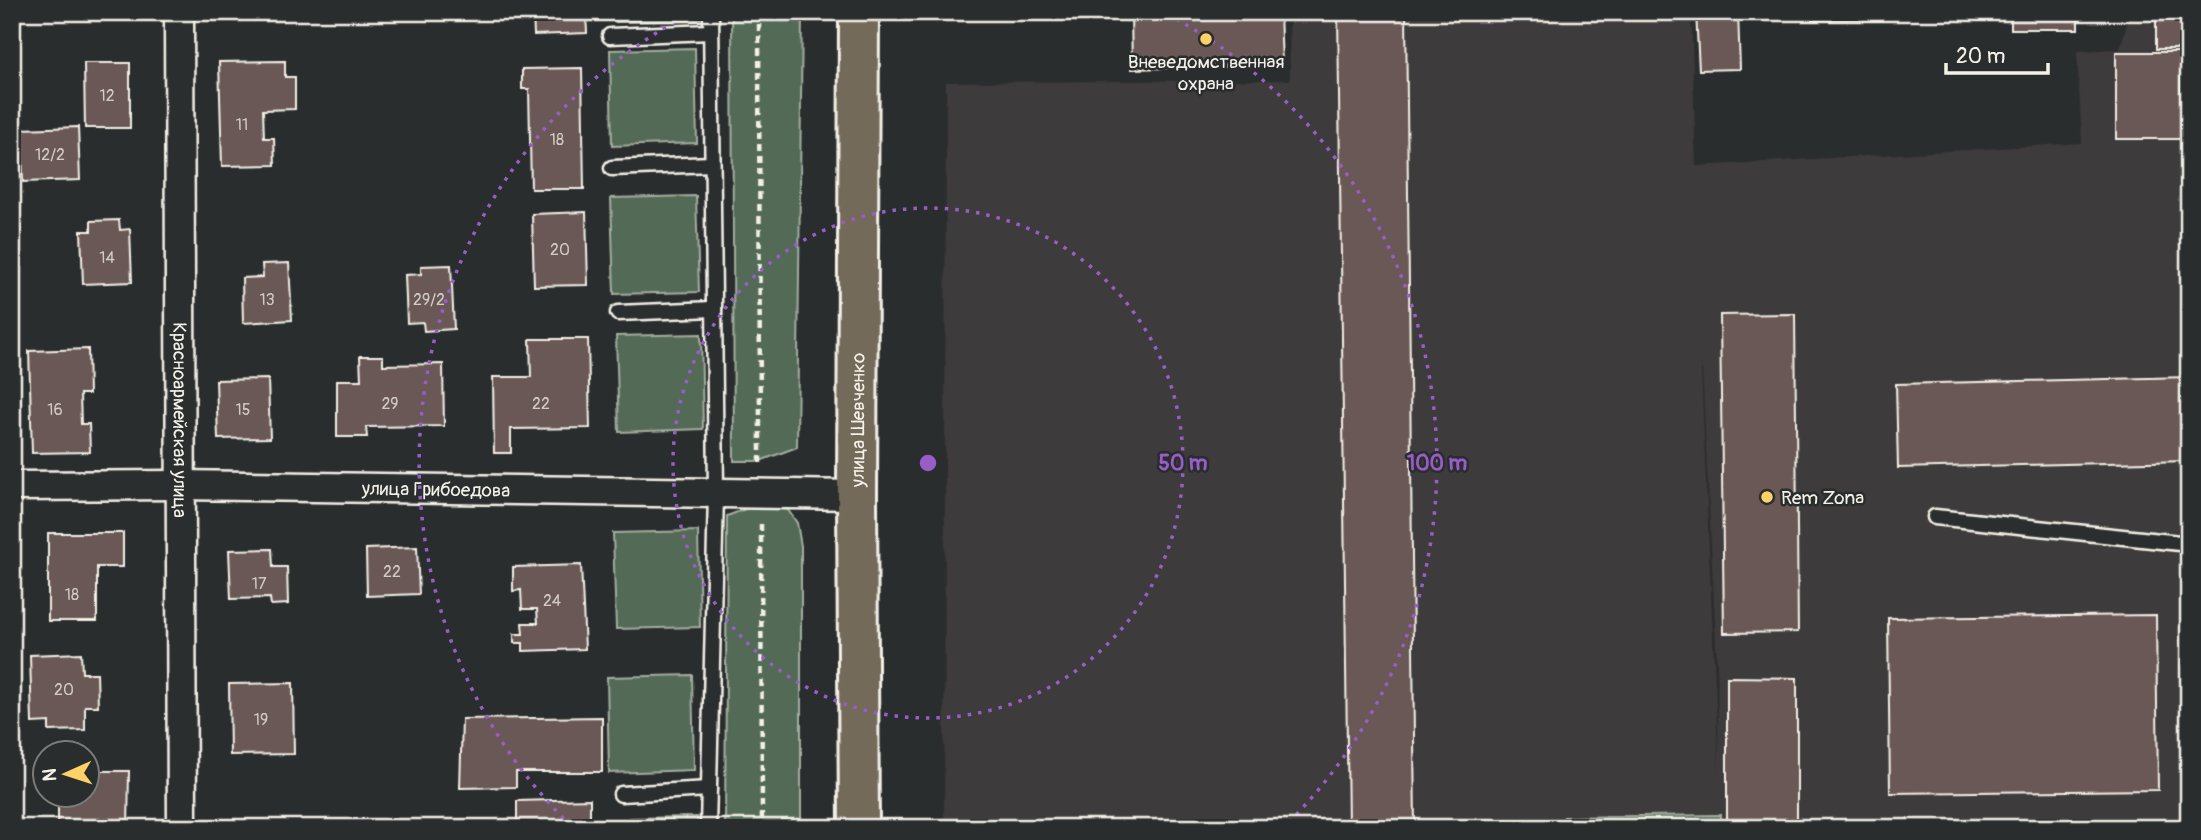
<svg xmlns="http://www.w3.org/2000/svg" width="2201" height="840" font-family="Pangolin,sans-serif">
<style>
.built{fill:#3e3a3a;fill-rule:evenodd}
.green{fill:#536b57;stroke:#a4aea0;stroke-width:2}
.building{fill:#6b5956;stroke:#f4f1e8;stroke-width:2}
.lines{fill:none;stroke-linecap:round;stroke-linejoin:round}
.service-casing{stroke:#f4f1e8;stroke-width:19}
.minor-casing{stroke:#f4f1e8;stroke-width:33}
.primary-casing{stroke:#f4f1e8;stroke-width:44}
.path{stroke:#f4f1e8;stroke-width:4.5;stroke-dasharray:7 5;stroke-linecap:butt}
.service{stroke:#2a2d2e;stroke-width:14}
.minor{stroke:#2a2d2e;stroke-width:28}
.primary{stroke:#736b5a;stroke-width:38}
.ring{fill:none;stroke:#995dc9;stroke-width:3.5;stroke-dasharray:3.5 7}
.poi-dot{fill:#ffd166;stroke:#2a2d2e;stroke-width:2.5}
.labels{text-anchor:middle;stroke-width:5;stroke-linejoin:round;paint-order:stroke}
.number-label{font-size:16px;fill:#d2cbc4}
.poi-label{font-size:19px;fill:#f4f1e8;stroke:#2a2d2e}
.street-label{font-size:19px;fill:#f4f1e8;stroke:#2a2d2e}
.centre{fill:#995dc9;stroke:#2a2d2e;stroke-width:3.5}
.ring-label{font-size:21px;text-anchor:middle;font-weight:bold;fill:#995dc9;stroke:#2a2d2e;stroke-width:5;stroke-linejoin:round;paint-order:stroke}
</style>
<rect width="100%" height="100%" fill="#2a2d2e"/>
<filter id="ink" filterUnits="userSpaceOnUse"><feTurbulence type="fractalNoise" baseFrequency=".0143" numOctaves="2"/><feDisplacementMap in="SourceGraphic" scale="14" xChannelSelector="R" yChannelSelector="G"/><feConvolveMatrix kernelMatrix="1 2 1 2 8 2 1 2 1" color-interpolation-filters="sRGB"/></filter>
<g filter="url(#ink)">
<!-- built -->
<path class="built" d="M1289,12H1691L1696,166L2082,143L2077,51L2120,49L2130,12H2189V828H1720L1719,815L1564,817V828H944L946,82L1290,80ZM1702,369L1717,664L1719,771L1701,369Z"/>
<!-- green -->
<g class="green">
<polygon points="616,12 700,12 700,20 616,22"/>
<polygon points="732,12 802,12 797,447 760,461 734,461"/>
<polygon points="695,48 697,143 612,146 610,50"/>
<polygon points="696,196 699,292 614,294 611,198"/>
<polygon points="701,334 703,429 619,432 616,336"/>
<polygon points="761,503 788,510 797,523 801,546 801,828 725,828 727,516"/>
<polygon points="698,531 700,627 616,629 613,533"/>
<polygon points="692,675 694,770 609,773 607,677"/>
<polygon points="1720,815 1720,828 1564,828 1564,817"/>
<polygon points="697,817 698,828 630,828 630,818"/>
</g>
<!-- building -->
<g class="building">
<polygon points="533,12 586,12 587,33 534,35"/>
<polygon points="1131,12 1280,12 1282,65 1132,69"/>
<polygon points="1338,12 1406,12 1415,828 1348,828"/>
<polygon points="1696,12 1738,12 1740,69 1699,70"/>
<polygon points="1812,12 1877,12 1877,19 1812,20"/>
<rect x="2011" y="12" width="67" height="17"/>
<rect x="2156" y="12" width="33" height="37"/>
<rect x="2116" y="52" width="65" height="87"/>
<polygon points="285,61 285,77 295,77 295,109 263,110 264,138 274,138 275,165 222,166 219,62"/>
<polygon points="84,63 130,63 130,128 85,128"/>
<polygon points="582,68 584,189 531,189 529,89 522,89 522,69"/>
<polygon points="78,127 80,180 23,182 21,129"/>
<polygon points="586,212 588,285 534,286 532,214"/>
<polygon points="119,220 120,230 130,229 132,282 83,284 81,231 91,231 91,221"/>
<polygon points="289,263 292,320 243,323 242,278 263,277 262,264"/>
<polygon points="451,265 454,329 424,331 423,322 407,323 405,275 421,274 421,266"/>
<polygon points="1795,314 1798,632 1724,633 1720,315"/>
<polygon points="530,339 588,339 590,428 511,429 511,453 494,453 493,377 531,377"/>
<polygon points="88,349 89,394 80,394 81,424 89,424 90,452 32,453 29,351"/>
<polygon points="360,356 383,356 383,365 443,364 444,426 366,427 367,437 337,437 337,380 361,380"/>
<polygon points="2189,377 2189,461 1898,468 1896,384"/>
<polygon points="268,379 270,438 218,439 216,380"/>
<polygon points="48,533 123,533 123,567 97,567 97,621 48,621"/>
<polygon points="417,547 419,594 367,596 366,549"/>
<polygon points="272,549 273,567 287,567 288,604 271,605 270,598 231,599 229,550"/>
<polygon points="581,565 585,649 523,651 523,643 514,643 514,634 523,634 522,623 538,623 537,609 522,609 521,590 513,591 513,567"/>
<polygon points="2156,615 2158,790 1890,793 1888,618"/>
<polygon points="81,653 82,673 97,673 98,706 85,706 85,730 49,731 49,722 32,723 30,655"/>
<polygon points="1727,677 1797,678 1797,828 1727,828"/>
<polygon points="293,683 294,754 230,755 229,684"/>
<polygon points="602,717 602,772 516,772 516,787 460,788 462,719"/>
<polygon points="88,771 129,771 128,828 58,828 58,794 88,794"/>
<polygon points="590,799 590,819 599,819 599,828 517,828 517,801"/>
</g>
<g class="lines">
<defs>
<g id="service">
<polyline points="610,36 711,32"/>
<polyline points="612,168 712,164"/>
<polyline points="618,313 714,309"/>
<polyline points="1935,517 2189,544"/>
<polyline points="621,794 709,789"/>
<polyline points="708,828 716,493 711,12"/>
</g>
<g id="minor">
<path id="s1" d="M179,12L182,828"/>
<path id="s2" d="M12,486L180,485L857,495"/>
</g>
<g id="primary">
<path id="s3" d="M859,828L857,495L859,12"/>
</g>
</defs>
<!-- service casing -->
<use href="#service" class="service-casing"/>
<!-- minor casing -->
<use href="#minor" class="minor-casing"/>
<!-- primary casing -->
<use href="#primary" class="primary-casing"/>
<!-- path -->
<g class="path">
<polyline points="759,12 760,463"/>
<polyline points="761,524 762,828"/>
</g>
<!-- service -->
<use href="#service" class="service"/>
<!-- minor -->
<use href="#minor" class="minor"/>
<!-- primary -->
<use href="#primary" class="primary"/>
</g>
</g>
<!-- distance rings -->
<g class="ring">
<circle cx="928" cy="463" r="255"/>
<path d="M571 826A509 509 0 0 1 689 14M1167 14A509 509 0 0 1 1285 826"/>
</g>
<!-- markers -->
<g class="poi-dot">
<circle cx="1206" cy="39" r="7"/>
<circle cx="1767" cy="497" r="7"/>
</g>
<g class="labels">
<!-- number labels -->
<g class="number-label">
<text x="107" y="101">12</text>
<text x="242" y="130">11</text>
<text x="557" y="145">18</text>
<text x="50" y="160">12/2</text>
<text x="560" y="255">20</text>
<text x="107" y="263">14</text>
<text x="267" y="305">13</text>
<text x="429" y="305">29/2</text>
<text x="390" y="409">29</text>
<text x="541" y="409">22</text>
<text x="55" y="415">16</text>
<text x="243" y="415">15</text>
<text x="392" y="577">22</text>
<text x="259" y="589">17</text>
<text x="72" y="600">18</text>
<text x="552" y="606">24</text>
<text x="64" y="695">20</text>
<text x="261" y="725">19</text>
</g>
<!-- poi labels -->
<g class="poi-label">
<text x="1206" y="68">Вневедомственная<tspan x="1206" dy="22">охрана</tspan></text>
<text x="1781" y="504" text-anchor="start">Rem Zona</text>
</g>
<!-- street labels -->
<g class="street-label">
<text dy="7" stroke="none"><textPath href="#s1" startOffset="408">Красноармейская улица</textPath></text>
<text dy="7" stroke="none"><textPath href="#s3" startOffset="408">улица Шевченко</textPath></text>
<text dy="7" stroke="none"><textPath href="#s2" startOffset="424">улица Грибоедова</textPath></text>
</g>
</g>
<circle cx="928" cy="463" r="10" class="centre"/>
<g class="ring-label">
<text x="1183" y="470">50 m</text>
<text x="1437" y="470">100 m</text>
</g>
<!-- margin -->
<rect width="2201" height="840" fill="none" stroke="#2a2d2e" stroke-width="42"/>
<rect x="21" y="21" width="2159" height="798" fill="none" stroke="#f4f1e8" stroke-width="2.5" filter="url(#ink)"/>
<!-- north arrow -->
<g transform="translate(66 774) rotate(267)"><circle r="33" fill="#2a2d2e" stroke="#7b7b78" stroke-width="2"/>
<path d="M0-5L12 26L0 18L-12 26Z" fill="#ffd166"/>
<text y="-10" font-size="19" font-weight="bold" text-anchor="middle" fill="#f4f1e8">N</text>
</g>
<!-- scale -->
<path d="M1946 63v10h102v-10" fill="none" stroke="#f4f1e8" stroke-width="3.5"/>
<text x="1956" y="63" font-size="21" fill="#f4f1e8" stroke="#2a2d2e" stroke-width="5" paint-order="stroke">20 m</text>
</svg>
